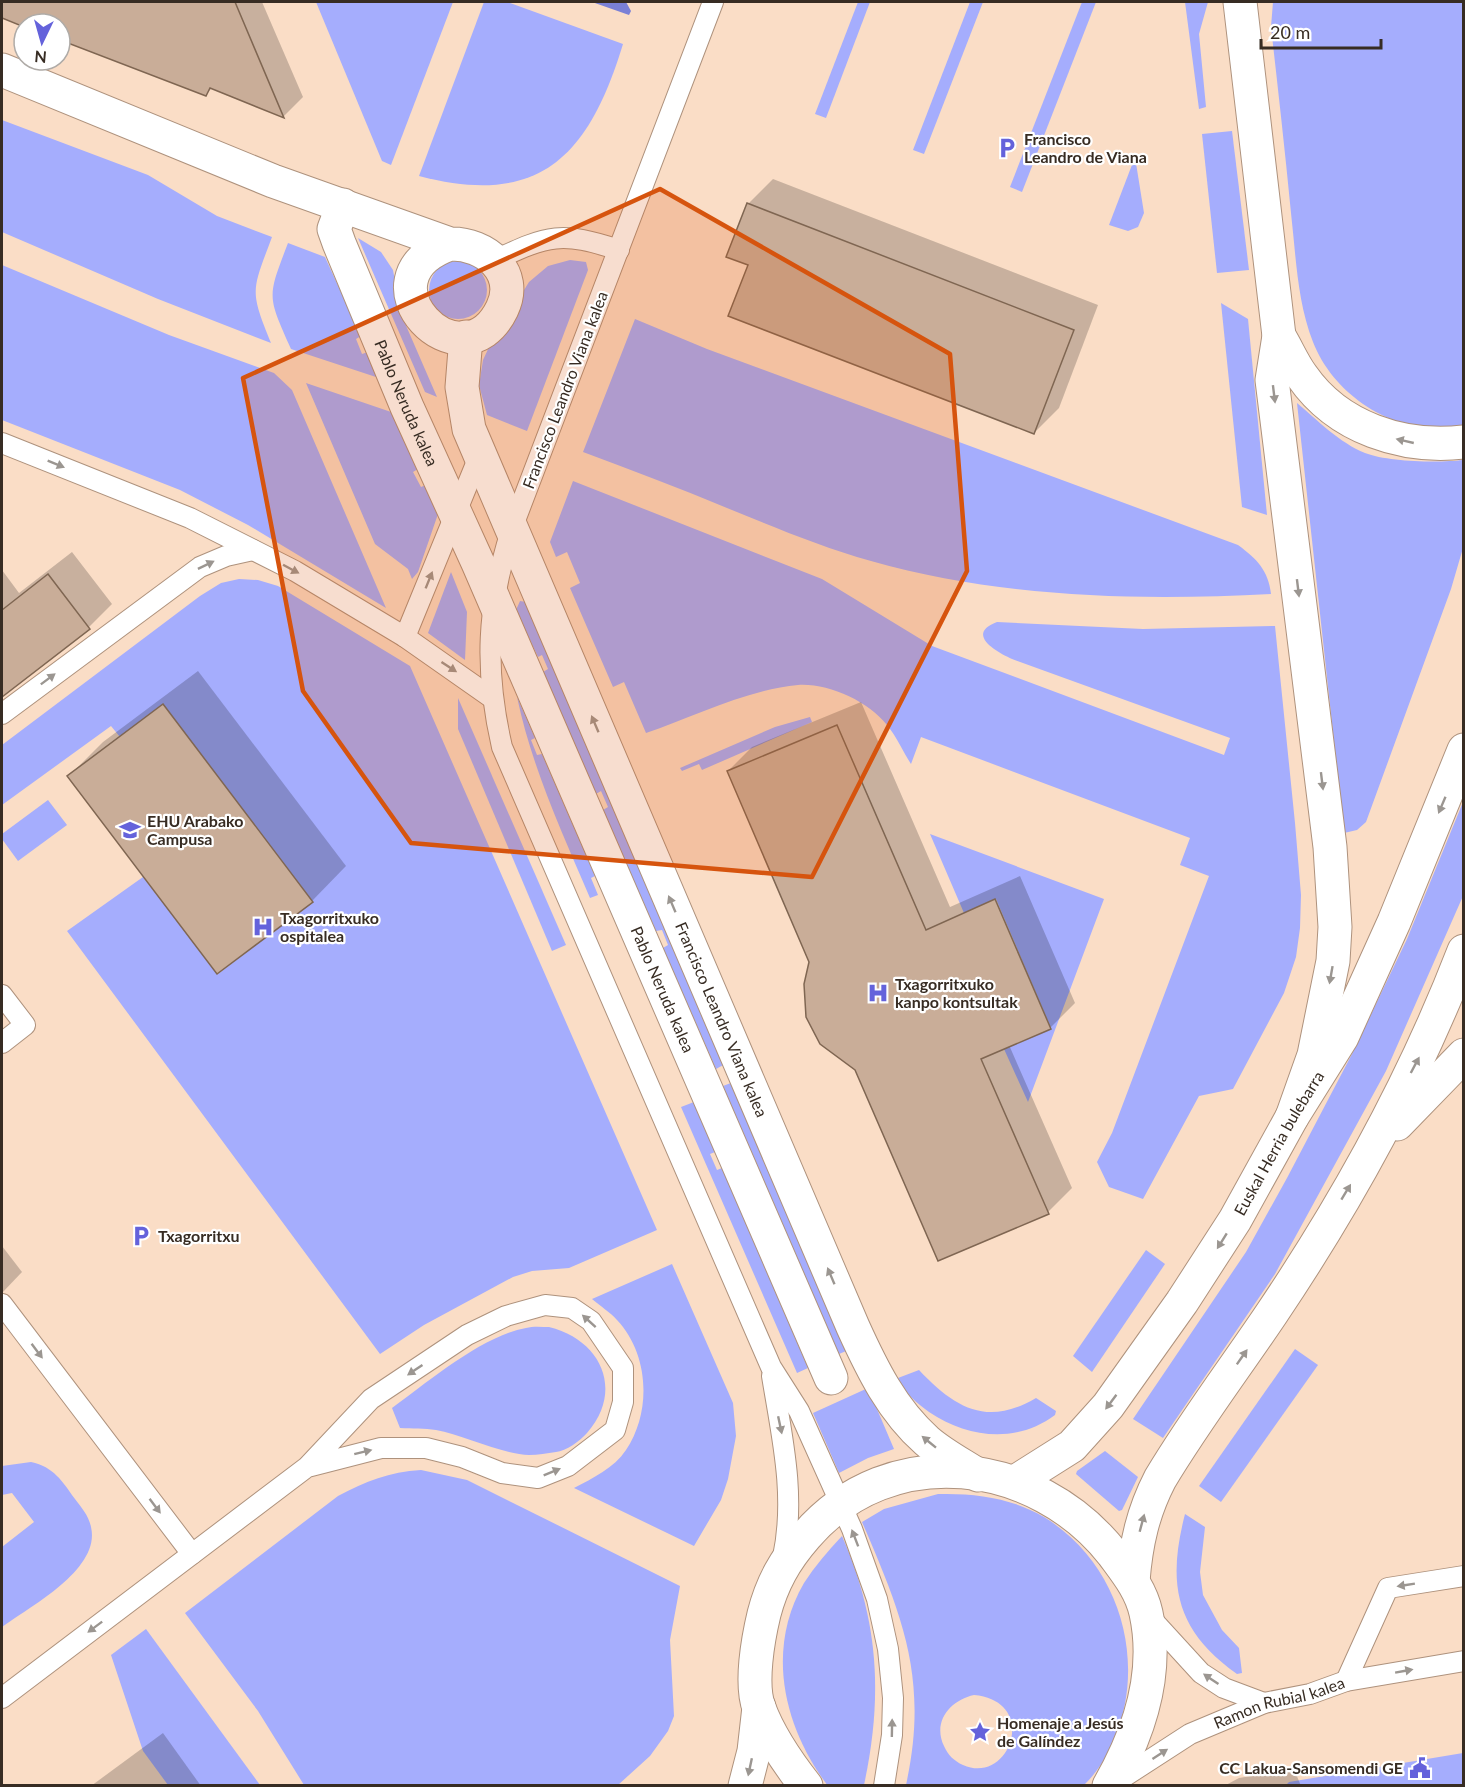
<svg xmlns="http://www.w3.org/2000/svg" width="1465" height="1787" font-family="Lato,sans-serif">
<style>
.green{fill:#a5adfd;fill-rule:evenodd}
.water{fill:#7a80d6}
.shadow{fill:#0003}
.building{fill:#c9ad98;stroke:#7f6652;stroke-width:1.5}
.lines{fill:none;stroke-linecap:round;stroke-linejoin:round}
.lane-casing{stroke:#ae927d;stroke-width:22}
.street-casing{stroke:#ae927d;stroke-width:35}
.primary-casing{stroke:#ae927d;stroke-width:35}
.lane{stroke:#fff;stroke-width:20}
.street{stroke:#fff;stroke-width:33}
.primary{stroke:#fff;stroke-width:33}
.oneway{fill:#9b9691}
.marked{fill:#d6540e;fill-opacity:0.2;stroke:#d6540e;stroke-width:4.5;stroke-linejoin:round}
.labels{text-anchor:middle;stroke-width:4.5;stroke-linejoin:round;paint-order:stroke}
.poi-label{font-size:16px;font-weight:bold;fill:#372c23;stroke:#fff;text-anchor:start}
.street-label{font-size:16px;fill:#372c23;stroke:#fff}
</style>
<rect width="100%" height="100%" fill="#faddc6"/>
<!-- green -->
<g class="green">
<polygon points="316,2 453,2 391,165 382,161"/>
<path d="M484,2H507L623,44C589,155 541,208 419,176Z"/>
<polygon points="858,2 870,2 826,118 815,114"/>
<polygon points="970,2 983,2 924,154 913,150"/>
<polygon points="1082,2 1096,2 1022,192 1010,187"/>
<polygon points="1185,2 1208,2 1199,34 1206,107 1199,109"/>
<path d="M1273,2H1463V426C1403,440 1335,399 1313,342C1297,301 1296,256 1291,213C1285,151 1278,89 1271,27Z"/>
<path d="M2,120L148,175L217,216L272,237C252,291 249,289 271,343L158,299L2,232Z"/>
<polygon points="1232,131 1249,270 1217,273 1202,134"/>
<polygon points="1135,157 1144,213 1138,227 1128,231 1109,225"/>
<polygon points="358,238 381,252 393,270 401,314 437,397 425,392"/>
<path d="M288,243L325,257L361,336L356,339L362,354L368,352L379,378L291,349C267,295 267,298 288,243Z"/>
<polygon points="570,260 586,262 588,270 527,431 487,415 479,385 483,360 490,345 529,282 548,266"/>
<circle cx="458" cy="290" r="29"/>
<polygon points="2,265 169,335 274,373 292,390 386,608 248,525 180,490 2,420"/>
<polygon points="1221,303 1248,319 1267,515 1242,507"/>
<path d="M635,319L707,349L1238,545C1257,559 1268,570 1271,594C1137,601 1002,598 871,561C821,547 774,527 727,508C679,488 631,470 583,452Z"/>
<polygon points="306,383 394,413 418,469 413,472 421,487 426,485 438,514 418,572 412,579 408,569 375,544"/>
<path d="M1297,403C1317,420 1340,443 1365,453C1388,462 1439,463 1463,460V548L1451,589L1366,822L1357,830L1344,833Z"/>
<path d="M573,481L822,579L932,646L1224,755L1230,738L1012,659C996,652 965,634 997,622L1143,629L1275,626L1295,823L1301,895L1300,928L1296,957L1284,993L1233,1089L1199,1096L1143,1199L1109,1187L1097,1162L1112,1133L1209,876L1180,865L1190,838L921,737L911,764C903,752 897,737 887,725C868,701 828,683 798,685C749,689 692,717 646,733L624,682L613,687L570,588L580,583L567,552L556,557L550,542Z"/>
<polygon points="451,572 467,612 465,660 428,633"/>
<polygon points="239,579 258,580 278,586 410,666 657,1230 569,1268 532,1271 513,1277 424,1325 380,1354 67,931 143,877 218,974 312,902 120,737 111,726 2,805 2,745 200,596 221,583"/>
<polygon points="520,601 526,602 727,1063 716,1069 663,948 668,945 662,930 656,931 603,810 608,807 601,791 596,794 543,672 548,669 542,655 538,657 516,610"/>
<path d="M517,697L535,738L531,740L537,755L542,754L595,876L591,878L598,895L590,898C562,832 532,768 517,697Z"/>
<polygon points="458,698 566,945 552,951 458,729"/>
<polygon points="810,717 812,722 702,770 699,764 682,771 680,768 775,727"/>
<polygon points="48,800 67,825 18,861 2,839 2,834"/>
<polygon points="1463,802 1463,896 1386,1071 1275,1274 1163,1438 1133,1419 1246,1252 1287,1178 1352,1054 1407,939"/>
<polygon points="930,834 1104,899 1028,1102 1004,1049 1051,1028 996,899 964,913"/>
<polygon points="736,1081 851,1349 839,1354 723,1086"/>
<polygon points="694,1102 715,1152 710,1154 717,1170 722,1168 808,1368 797,1373 681,1107"/>
<polygon points="1146,1250 1165,1264 1092,1372 1073,1356"/>
<path d="M672,1264L733,1403L736,1436L728,1479L721,1500L694,1546L574,1488C593,1478 614,1468 626,1450C652,1411 649,1354 617,1320C610,1312 600,1306 592,1299Z"/>
<path d="M549,1327C602,1340 624,1391 587,1433C580,1441 566,1451 556,1452C547,1453 538,1455 529,1455C505,1455 463,1435 436,1430C425,1428 412,1429 400,1428L392,1408C428,1382 482,1336 526,1328C533,1326 542,1327 549,1327Z"/>
<polygon points="1295,1349 1318,1365 1221,1502 1199,1486"/>
<path d="M919,1370C955,1408 987,1427 1036,1398L1056,1411L1055,1415C1016,1444 968,1438 929,1412C918,1404 903,1392 898,1378Z"/>
<polygon points="868,1388 894,1449 868,1458 839,1473 813,1413"/>
<polygon points="1105,1451 1138,1477 1122,1510 1119,1511 1076,1474 1077,1471"/>
<path d="M31,1462C54,1467 62,1481 75,1499C81,1507 89,1516 91,1527C101,1569 31,1606 2,1627V1547L34,1522L12,1493L2,1495V1466Z"/>
<path d="M421,1470L467,1480L680,1586L670,1640L674,1716L668,1731L650,1756L618,1785H304L258,1711L185,1613L338,1496C366,1481 389,1472 421,1470Z"/>
<path d="M938,1494C975,1493 1012,1498 1044,1517C1119,1563 1148,1660 1114,1740C1107,1756 1097,1773 1084,1785H906C929,1680 903,1617 862,1522L884,1509ZM974,1695C1040,1701 1010,1786 963,1765C954,1761 948,1755 944,1746C932,1721 951,1700 974,1695Z"/>
<path d="M1185,1514L1205,1527L1200,1572L1203,1595L1222,1630L1239,1648L1242,1673L1237,1674C1175,1630 1167,1584 1185,1514Z"/>
<path d="M842,1536C879,1621 883,1696 864,1785L828,1786C784,1728 765,1650 804,1583C815,1566 828,1551 842,1536Z"/>
<polygon points="146,1629 260,1785 168,1785 143,1751 111,1655"/>
<polygon points="1463,1753 1463,1785 1286,1785 1289,1782"/>
</g>
<!-- water -->
<polygon class="water" points="592,2 626,2 631,11 629,15"/>
<!-- shadow -->
<g class="shadow">
<polygon points="2,2 262,2 303,97 284,116 212,88 206,94 60,39 60,24 24,25 2,16"/>
<polygon points="773,179 1098,305 1059,408 1034,433 750,264 748,204"/>
<polygon points="72,552 112,604 89,627 2,695 2,570 19,593"/>
<polygon points="198,671 346,866 312,901 69,776 103,742"/>
<polygon points="861,702 950,907 1020,876 1075,1003 1051,1027 1009,1045 1072,1188 1048,1212 822,1043 811,962 728,771 752,747"/>
<polygon points="2,1246 22,1272 2,1293"/>
<polygon points="163,1733 201,1786 91,1786"/>
<polygon points="1294,1769 1301,1786 1224,1786 1239,1778"/>
</g>
<!-- building -->
<g class="building">
<polygon points="2,2 235,2 284,118 210,88 206,96 60,40 60,24 24,24 24,27 2,18"/>
<polygon points="747,203 1074,330 1034,434 728,316 748,265 726,257"/>
<polygon points="48,574 90,629 2,697 2,610"/>
<polygon points="163,704 313,902 217,974 67,776"/>
<polygon points="837,725 926,930 995,899 1051,1029 981,1059 1049,1214 938,1261 855,1070 820,1044 806,1017 804,984 809,962 727,771"/>
</g>
<g class="lines">
<defs>
<g id="lane">
<path d="M713,2L511,531C487,607 484,669 502,747L771,1367L799,1411L852,1529L877,1599L888,1649L893,1698L892,1735L884,1786"/>
<path d="M495,260C549,235 561,231 619,250"/>
<polyline points="2,443 190,518 295,571 405,637 480,454"/>
<polyline points="405,637 492,698"/>
<polyline points="2,714 200,567 226,556 253,550"/>
<polyline points="2,995 25,1025 2,1043"/>
<polyline points="2,1304 192,1554"/>
<path d="M772,1376C782,1437 796,1496 783,1557"/>
<polyline points="1147,1614 1201,1673 1224,1688 1264,1703"/>
<polyline points="1346,1681 1388,1588 1464,1576"/>
<polyline points="2,1698 307,1467 371,1399 467,1335 506,1316 545,1305 572,1308 591,1321 623,1368 623,1402 615,1430 568,1466 538,1478 502,1473 462,1457 426,1448 381,1448 307,1467"/>
<path id="s1" d="M1116,1782L1190,1734L1264,1703L1310,1694L1346,1681L1464,1661"/>
</g>
<g id="street">
<path d="M2,70L273,181L450,244C485,243 520,272 502,309C462,391 352,279 450,244"/>
<path id="s2" d="M343,205L334,229L339,243L407,407L478,563L831,1378"/>
<path id="s3" d="M466,337L462,387L469,429L853,1327C872,1369 892,1410 927,1441C942,1454 961,1464 978,1475"/>
</g>
<g id="primary">
<polyline points="1240,2 1279,336 1272,380 1330,847 1335,927 1333,961 1314,1055 1292,1117"/>
<path d="M1279,336C1287,349 1293,364 1302,376C1338,428 1403,449 1464,442"/>
<polyline points="1397,1124 1464,1055"/>
<path id="s4" d="M1015,1482L1072,1446L1108,1406L1182,1302L1235,1220L1292,1117L1342,1037L1394,922L1464,750"/>
<path d="M1133,1581C1136,1543 1143,1512 1160,1479C1194,1422 1235,1368 1272,1313C1348,1200 1415,1078 1464,951"/>
<polyline points="745,1786 754,1751 759,1707"/>
<path d="M806,1786C788,1763 769,1735 759,1708C750,1684 758,1639 764,1614C772,1583 785,1560 806,1536C890,1438 1037,1457 1113,1554C1127,1573 1141,1590 1146,1613C1159,1673 1139,1734 1109,1786"/>
</g>
</defs>
<!-- lane casing -->
<use href="#lane" class="lane-casing"/>
<!-- street casing -->
<use href="#street" class="street-casing"/>
<!-- primary casing -->
<use href="#primary" class="primary-casing"/>
<!-- lane -->
<use href="#lane" class="lane"/>
<!-- street -->
<use href="#street" class="street"/>
<!-- primary -->
<use href="#primary" class="primary"/>
</g>
<!-- one-way arrows -->
<defs><path id="oneway-solid" d="M-6-.8H1V-3.2L6.5 0L1 3.2V.8H-6Z" transform="scale(1.5)"/></defs>
<g class="oneway">
<use href="#oneway-solid" transform="translate(1274 394) rotate(83)"/>
<use href="#oneway-solid" transform="translate(1405 441) rotate(-167)"/>
<use href="#oneway-solid" transform="translate(56 464) rotate(22)"/>
<use href="#oneway-solid" transform="translate(206 565) rotate(-26)"/>
<use href="#oneway-solid" transform="translate(291 569) rotate(28)"/>
<use href="#oneway-solid" transform="translate(429 580) rotate(-68)"/>
<use href="#oneway-solid" transform="translate(1298 588) rotate(83)"/>
<use href="#oneway-solid" transform="translate(449 667) rotate(33)"/>
<use href="#oneway-solid" transform="translate(48 679) rotate(-37)"/>
<use href="#oneway-solid" transform="translate(595 724) rotate(-113)"/>
<use href="#oneway-solid" transform="translate(1322 781) rotate(83)"/>
<use href="#oneway-solid" transform="translate(1442 805) rotate(113)"/>
<use href="#oneway-solid" transform="translate(672 904) rotate(-113)"/>
<use href="#oneway-solid" transform="translate(1331 975) rotate(100)"/>
<use href="#oneway-solid" transform="translate(1415 1065) rotate(-62)"/>
<use href="#oneway-solid" transform="translate(1346 1192) rotate(-59)"/>
<use href="#oneway-solid" transform="translate(1222 1241) rotate(122)"/>
<use href="#oneway-solid" transform="translate(831 1276) rotate(-113)"/>
<use href="#oneway-solid" transform="translate(589 1321) rotate(-138)"/>
<use href="#oneway-solid" transform="translate(37 1351) rotate(53)"/>
<use href="#oneway-solid" transform="translate(1242 1357) rotate(-55)"/>
<use href="#oneway-solid" transform="translate(415 1370) rotate(146)"/>
<use href="#oneway-solid" transform="translate(1111 1402) rotate(127)"/>
<use href="#oneway-solid" transform="translate(780 1425) rotate(78)"/>
<use href="#oneway-solid" transform="translate(929 1442) rotate(-141)"/>
<use href="#oneway-solid" transform="translate(363 1452) rotate(-14)"/>
<use href="#oneway-solid" transform="translate(552 1472) rotate(-22)"/>
<use href="#oneway-solid" transform="translate(155 1506) rotate(53)"/>
<use href="#oneway-solid" transform="translate(1142 1523) rotate(-75)"/>
<use href="#oneway-solid" transform="translate(855 1538) rotate(-111)"/>
<use href="#oneway-solid" transform="translate(1406 1585) rotate(171)"/>
<use href="#oneway-solid" transform="translate(95 1627) rotate(143)"/>
<use href="#oneway-solid" transform="translate(1404 1671) rotate(-10)"/>
<use href="#oneway-solid" transform="translate(1211 1679) rotate(-146)"/>
<use href="#oneway-solid" transform="translate(892 1728) rotate(-89)"/>
<use href="#oneway-solid" transform="translate(1160 1754) rotate(-33)"/>
<use href="#oneway-solid" transform="translate(750 1767) rotate(102)"/>
</g>
<!-- marked area -->
<path class="marked" d="M660,189L950,354L967,571L812,877L411,843L303,691L243,378Z"/>
<!-- icons -->
<defs>
<symbol id="parking-bare" viewBox="-9 -9 18 18"><path d="M-3.5-5.5H1a3.5 3.5 0 0 1 0 7H-1V5.5H-3.5ZM-1-3.4V-.6H.8a1.4 1.4 0 0 0 0-2.8Z" fill="#6462db" stroke="#fff" stroke-width="2.5" paint-order="stroke"/></symbol>
<symbol id="university-bare" viewBox="-9 -9 18 18"><path d="M0-5L7-2L0 1L-7-2ZM-4 1L0 2.5L4 1V4Q0 6-4 4Z" fill="#6462db" stroke="#fff" stroke-width="2.5" paint-order="stroke"/></symbol>
<symbol id="hospital-bare" viewBox="-9 -9 18 18"><path d="M-5-5h3v3.5h4V-5h3V5h-3V1.5h-4V5h-3Z" fill="#6462db" stroke="#fff" stroke-width="2.5" paint-order="stroke"/></symbol>
<symbol id="sight-bare" viewBox="-9 -9 18 18"><path d="M0-6L1.8-2.2L6-1.7L2.9 1.2L3.7 5.4L0 3.3L-3.7 5.4L-2.9 1.2L-6-1.7L-1.8-2.2Z" fill="#6462db" stroke="#fff" stroke-width="2.5" paint-order="stroke"/></symbol>
<symbol id="civic-bare" viewBox="-9 -9 18 18"><path d="M-.6-6.5H3V-4.5H.6V-3L4-1V1h2V6H-6V1h2V-1L-.6-3ZM-1.2 2.5V6h2.4V2.5Z" fill="#6462db" stroke="#fff" stroke-width="2.5" paint-order="stroke"/></symbol>
</defs>
<g fill-rule="evenodd">
<use href="#parking-bare" x="992" y="133" width="30" height="30"/>
<use href="#university-bare" x="115" y="815" width="30" height="30"/>
<use href="#hospital-bare" x="248" y="912" width="30" height="30"/>
<use href="#hospital-bare" x="863" y="978" width="30" height="30"/>
<use href="#parking-bare" x="126" y="1221" width="30" height="30"/>
<use href="#sight-bare" x="965" y="1717" width="30" height="30"/>
<use href="#civic-bare" x="1405" y="1753" width="30" height="30"/>
</g>
<g class="labels">
<!-- poi labels -->
<g class="poi-label">
<text x="1024" y="145">Francisco<tspan x="1024" dy="18">Leandro de Viana</tspan></text>
<text x="147" y="827">EHU Arabako<tspan x="147" dy="18">Campusa</tspan></text>
<text x="280" y="924">Txagorritxuko<tspan x="280" dy="18">ospitalea</tspan></text>
<text x="895" y="990">Txagorritxuko<tspan x="895" dy="18">kanpo kontsultak</tspan></text>
<text x="158" y="1242">Txagorritxu</text>
<text x="997" y="1729">Homenaje a Jesús<tspan x="997" dy="18">de Galíndez</tspan></text>
<text x="1403" y="1774" text-anchor="end">CC Lakua-Sansomendi GE</text>
</g>
<!-- street labels -->
<g class="street-label">
<text transform="translate(565 390) rotate(-69)" y="6">Francisco Leandro Viana kalea</text>
<text dy="6" stroke="none"><textPath href="#s2" startOffset="214">Pablo Neruda kalea</textPath></text>
<text dy="6" stroke="none"><textPath href="#s2" startOffset="854">Pablo Neruda kalea</textPath></text>
<text dy="6" stroke="none"><textPath href="#s3" startOffset="735">Francisco Leandro Viana kalea</textPath></text>
<text dy="6" stroke="none"><textPath href="#s4" startOffset="435">Euskal Herria bulebarra</textPath></text>
<text dy="6" stroke="none"><textPath href="#s1" startOffset="183">Ramon Rubial kalea</textPath></text>
</g>
</g>
<!-- border -->
<rect width="1465" height="1787" fill="none" stroke="#372c23" stroke-width="6"/>
<!-- north arrow -->
<g transform="translate(42 42) rotate(185)"><circle r="28" fill="#ffffff" stroke="#afaba7" stroke-width="1.5"/>
<path d="M0-4.5L10 22L0 15L-10 22Z" fill="#6462db"/>
<text y="-9" font-size="16" font-weight="bold" text-anchor="middle" fill="#372c23">N</text>
</g>
<!-- scale -->
<path d="M1261 39v9h120v-9" fill="none" stroke="#372c23" stroke-width="3"/>
<text x="1270" y="39" font-size="18" fill="#372c23" stroke="#ffffff" stroke-width="4.5" paint-order="stroke">20 m</text>
</svg>
